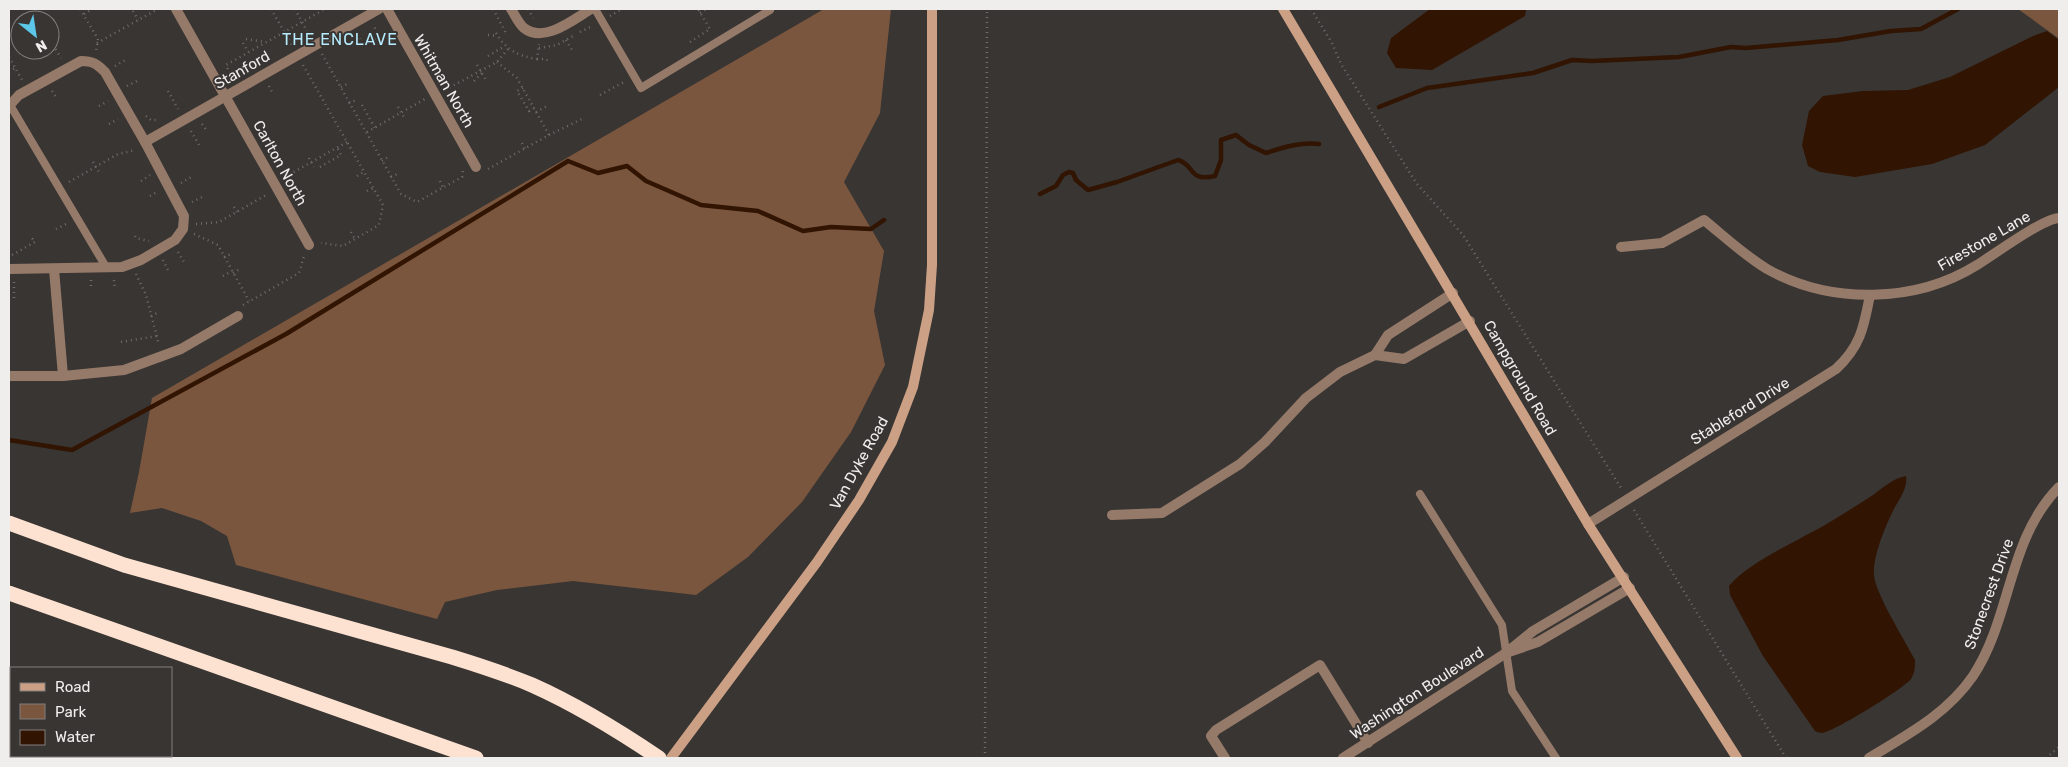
<svg xmlns="http://www.w3.org/2000/svg" width="2068" height="767" font-family="Rubik,sans-serif">
<style>
.green{fill:#7b563e}
.water{fill:#311401}
.lines{fill:none;stroke-linecap:round;stroke-linejoin:round}
.stream{stroke:#311401;stroke-width:4.5}
.path{stroke:#6f6d6b;stroke-width:2.5;stroke-dasharray:1 4;stroke-linecap:butt}
.lane{stroke:#967a69;stroke-width:8}
.street{stroke:#967a69;stroke-width:10}
.secondary{stroke:#cca085;stroke-width:10}
.highway{stroke:#fee2d1;stroke-width:15}
.labels{text-anchor:middle;stroke-width:4;stroke-linejoin:round;paint-order:stroke}
.street-label{font-size:15px;fill:#f0eeed;stroke:#383533}
.neighbourhood-label{font-size:16px;letter-spacing:1px;fill:#b6ecfe;stroke:#383533}
</style>
<rect width="100%" height="100%" fill="#383533"/>
<!-- green -->
<g class="green">
<polygon points="824,9 891,9 880,113 844,182 884,251 874,311 885,365 851,432 802,502 748,557 696,595 573,581 497,590 445,602 437,619 236,565 227,536 201,521 162,508 130,513 139,472 152,398"/>
<polygon points="2018,9 2059,9 2059,40 2058,38"/>
</g>
<!-- water -->
<g class="water">
<polygon points="1430,9 1526,9 1525,16 1432,70 1396,68 1387,53 1391,38"/>
<polygon points="2047,31 2059,40 2059,87 1985,145 1932,164 1855,177 1820,172 1808,166 1802,145 1809,111 1823,96 1863,91 1908,90 1950,77 2033,36"/>
<path d="M1906,476C1908,491 1897,501 1891,515C1884,530 1873,557 1874,574C1874,592 1906,642 1915,660C1915,668 1915,672 1911,679C1903,689 1835,731 1822,733C1821,733 1816,732 1815,731L1763,656L1730,595L1729,586C1748,562 1802,539 1830,522C1845,513 1859,504 1873,495C1884,487 1892,479 1906,476Z"/>
<polygon points="46,756 145,756 149,758 44,758"/>
</g>
<g class="lines">
<!-- stream -->
<g class="stream">
<polyline points="1379,107 1427,88 1533,73 1572,60 1592,61 1679,57 1731,47 1746,48 1838,40 1891,31 1921,29 1958,9"/>
<path d="M1040,194L1056,186L1063,175L1069,172L1073,173L1076,180L1088,190L1117,182L1178,160C1196,165 1187,182 1215,176L1221,160V140L1236,135L1249,145L1266,153C1284,147 1300,142 1319,144"/>
<polyline points="9,440 72,450 286,334 568,161 598,173 627,166 646,181 701,205 758,211 803,231 831,227 871,229 884,220"/>
</g>
<!-- path -->
<g class="path">
<polyline points="80,9 98,39 96,51"/>
<polyline points="271,9 292,45"/>
<polyline points="295,9 309,35"/>
<polyline points="493,9 506,33"/>
<polyline points="528,9 533,18"/>
<polyline points="635,9 638,13"/>
<polyline points="1311,9 1332,43 1341,64 1417,184 1463,235 1621,488"/>
<polyline points="133,11 138,20"/>
<polyline points="700,13 707,9"/>
<polyline points="84,14 92,9"/>
<polyline points="610,16 622,9"/>
<polyline points="580,32 590,27"/>
<path d="M496,33C506,50 518,56 537,59L539,44"/>
<polyline points="357,34 362,44"/>
<polyline points="488,35 498,36"/>
<polyline points="246,39 265,42"/>
<polyline points="566,40 572,50"/>
<polyline points="371,42 380,37 373,25"/>
<polyline points="690,42 710,29 698,9"/>
<polyline points="97,43 158,9"/>
<polyline points="243,43 248,52"/>
<polyline points="53,45 61,58"/>
<polyline points="539,48 557,45 573,36"/>
<polyline points="322,54 401,194 417,202 462,177 463,170"/>
<polyline points="488,56 505,46"/>
<polyline points="9,57 22,80"/>
<polyline points="537,59 546,59 549,63"/>
<polyline points="303,65 383,205 379,225 343,246 321,243"/>
<polyline points="477,65 486,80"/>
<polyline points="115,66 127,59"/>
<polyline points="9,72 15,68"/>
<polyline points="232,78 226,65 325,9"/>
<polyline points="474,81 482,73"/>
<polyline points="127,86 139,80"/>
<polyline points="269,86 273,94"/>
<polyline points="341,87 347,84"/>
<polyline points="523,88 517,91 529,111 534,108"/>
<polyline points="445,90 497,62 508,49"/>
<polyline points="52,91 57,99"/>
<polyline points="168,91 178,109"/>
<polyline points="600,95 624,82"/>
<polyline points="349,103 356,100"/>
<polyline points="362,105 375,128"/>
<polyline points="99,106 108,101"/>
<polyline points="398,107 404,117"/>
<polyline points="536,112 547,106"/>
<polyline points="146,116 151,120 156,120"/>
<polyline points="109,124 118,119"/>
<polyline points="202,124 207,131"/>
<polyline points="191,131 199,145"/>
<polyline points="367,132 425,99"/>
<polyline points="549,135 582,119"/>
<polyline points="522,143 525,149"/>
<polyline points="309,158 314,167"/>
<polyline points="382,161 388,157"/>
<polyline points="93,162 99,172"/>
<polyline points="320,167 341,155 337,147"/>
<polyline points="488,169 549,135 517,78 497,62"/>
<polyline points="357,176 364,172"/>
<polyline points="285,177 347,142"/>
<polyline points="391,177 397,174"/>
<polyline points="141,181 150,175"/>
<polyline points="440,181 443,188"/>
<polyline points="69,182 118,154 136,150"/>
<polyline points="181,183 193,176"/>
<polyline points="367,191 373,188"/>
<polyline points="150,196 157,192"/>
<polyline points="192,202 204,196"/>
<polyline points="234,207 237,212"/>
<polyline points="196,224 219,222 266,195"/>
<polyline points="56,229 68,223"/>
<polyline points="351,232 355,239"/>
<polyline points="194,234 218,245 249,301"/>
<polyline points="135,236 136,238 149,241"/>
<polyline points="178,252 184,262"/>
<polyline points="12,255 35,242 32,238"/>
<polyline points="224,257 231,254"/>
<polyline points="163,260 168,270"/>
<polyline points="233,273 240,269"/>
<polyline points="136,274 146,295 159,345"/>
<polyline points="223,276 232,271"/>
<polyline points="91,280 91,289"/>
<polyline points="114,280 115,289"/>
<polyline points="14,282 14,300"/>
<polyline points="9,301 11,302"/>
<polyline points="243,305 299,273 304,256"/>
<polyline points="151,316 159,312"/>
<polyline points="121,342 157,336"/>
<polyline points="1634,510 1786,758"/>
<polyline points="985,758 987,9"/>
<polyline points="2046,758 2059,747"/>
</g>
<!-- lane -->
<g class="lane">
<polyline points="595,9 641,88 770,10"/>
<polyline points="10,105 106,267"/>
<polyline points="1420,494 1502,625 1512,691 1556,758"/>
</g>
<!-- street -->
<g class="street">
<polyline points="176,9 309,245"/>
<polyline points="387,9 476,167"/>
<path d="M511,9C515,15 519,24 524,28C544,44 574,19 591,9"/>
<path d="M9,106L19,95L81,61C93,61 97,64 105,72L145,142L184,216L183,229L175,240L141,260L122,267L9,269"/>
<polyline points="145,142 379,9"/>
<path d="M1621,247L1662,243L1704,220C1725,237 1744,255 1767,269C1831,305 1916,303 1977,265C1995,254 2042,219 2059,218"/>
<polyline points="1375,355 1404,359 1470,321"/>
<polyline points="9,376 63,376 54,269"/>
<polyline points="63,376 124,370 181,349 238,316"/>
<polyline points="1112,515 1162,513 1240,464 1265,442 1306,398 1340,372 1375,355 1388,335 1453,293"/>
<path d="M1588,524L1836,369C1861,346 1864,326 1870,295"/>
<polyline points="1624,577 1533,631 1506,653 1538,642 1630,588"/>
<polyline points="1225,758 1211,736 1216,730 1320,665 1368,743"/>
<polyline points="1343,758 1506,653"/>
<path d="M1869,758C1907,735 1947,714 1973,676C2012,617 2007,540 2059,487"/>
</g>
<!-- secondary -->
<g class="secondary">
<polyline points="1283,9 1588,524 1737,758"/>
<polyline points="671,758 817,562 859,500 892,442 913,387 929,310 932,265 932,9"/>
</g>
<!-- highway -->
<g class="highway">
<path d="M9,523L124,565L452,657C478,665 506,674 532,685C577,705 619,731 659,758"/>
<polyline points="9,593 476,758"/>
</g>
</g>
<g class="labels">
<!-- street labels -->
<g class="street-label">
<text transform="translate(242 70) rotate(-30)" y="5">Stanford</text>
<text transform="translate(444 81) rotate(60)" y="5">Whitman North</text>
<text transform="translate(280 163) rotate(61)" y="5">Carlton North</text>
<text transform="translate(1984 241) rotate(-30)" y="5">Firestone Lane</text>
<text transform="translate(1520 378) rotate(60)" y="5">Campground Road</text>
<text transform="translate(1740 411) rotate(-32)" y="5">Stableford Drive</text>
<text transform="translate(859 463) rotate(-61)" y="5">Van Dyke Road</text>
<text transform="translate(1989 594) rotate(-70)" y="5">Stonecrest Drive</text>
<text transform="translate(1417 693) rotate(-33)" y="5">Washington Boulevard</text>
</g>
<!-- neighbourhood labels -->
<g class="neighbourhood-label">
<text x="340" y="45">THE ENCLAVE</text>
</g>
</g>
<!-- border -->
<rect width="2068" height="767" fill="none" stroke="#f0eeed" stroke-width="20"/>
<!-- legend -->
<rect x="10" y="667" width="162" height="90" fill="#383533" stroke="#827f7d"/>
<rect x="20" y="683" width="25" height="8" fill="#cca085" stroke="#827f7d"/>
<text x="55" y="692" font-size="15" fill="#f0eeed">Road</text>
<rect x="20" y="704" width="25" height="15" fill="#7b563e" stroke="#827f7d"/>
<text x="55" y="717" font-size="15" fill="#f0eeed">Park</text>
<rect x="20" y="730" width="25" height="15" fill="#311401" stroke="#827f7d"/>
<text x="55" y="742" font-size="15" fill="#f0eeed">Water</text>
<!-- north arrow -->
<g transform="translate(35 35) rotate(150)"><circle r="24" fill="#383533" stroke="#827f7d"/>
<path d="M0-4L9 19L0 12L-9 19Z" fill="#5cc7e8"/>
<text y="-8" font-size="14" font-weight="bold" text-anchor="middle" fill="#f0eeed">N</text>
</g>
</svg>
